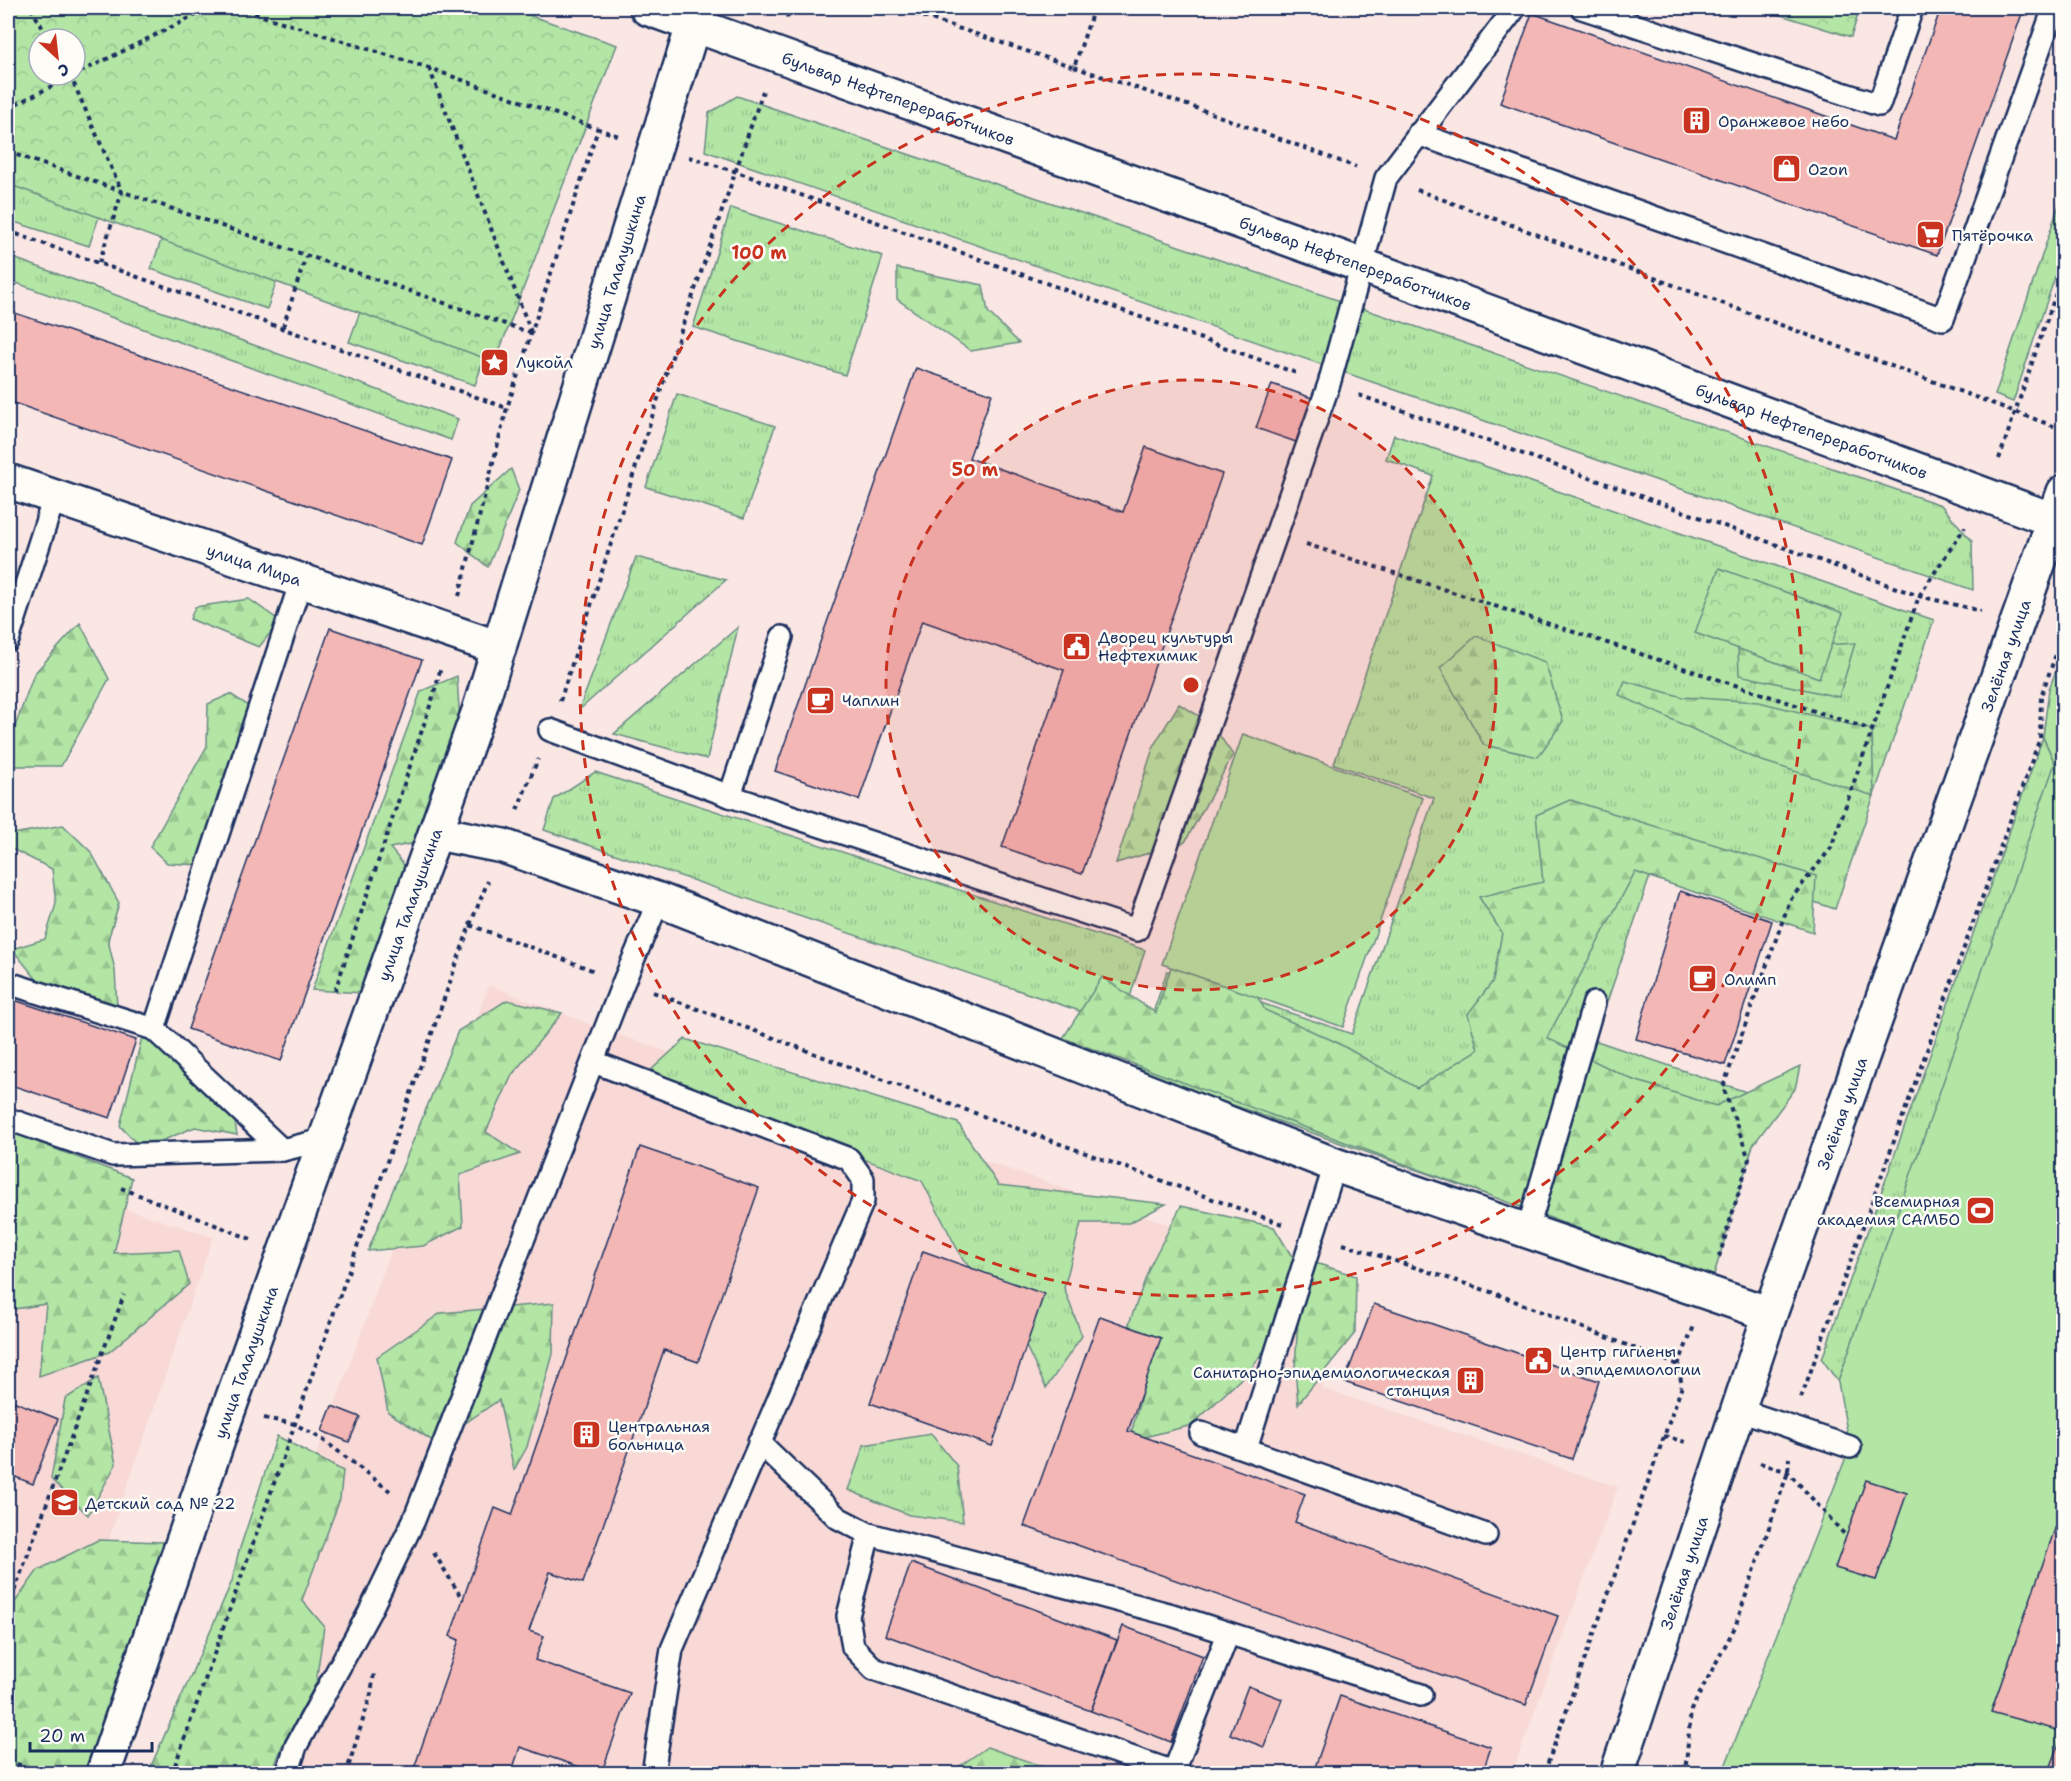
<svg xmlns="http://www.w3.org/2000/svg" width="2071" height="1781" font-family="'Shantell Sans',sans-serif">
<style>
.built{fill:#f8d9d6}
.grass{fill:url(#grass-tufts);stroke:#678a82;stroke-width:1.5}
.forest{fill:url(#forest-firs);stroke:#678a82;stroke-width:1.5}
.park{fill:url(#park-crowns);stroke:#678a82;stroke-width:1.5;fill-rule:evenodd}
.pitch{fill:#b3e5a5;stroke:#678a82;stroke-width:1.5}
.building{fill:#f3b7b6;stroke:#1b2f5e;stroke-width:1.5}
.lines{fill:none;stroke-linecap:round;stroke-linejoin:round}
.service-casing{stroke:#1b2f5e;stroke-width:26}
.minor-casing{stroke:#1b2f5e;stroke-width:38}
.tertiary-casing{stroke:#1b2f5e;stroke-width:38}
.secondary-casing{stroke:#1b2f5e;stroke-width:38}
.path{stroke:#1b2f5e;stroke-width:4;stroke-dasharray:4.5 4.5;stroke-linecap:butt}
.service{stroke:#fdfcf7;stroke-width:21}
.minor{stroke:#fdfcf7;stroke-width:33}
.tertiary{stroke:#fdfcf7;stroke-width:33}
.secondary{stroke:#fdfcf7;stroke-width:33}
.ring{fill:none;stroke:#c8321e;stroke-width:3;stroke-dasharray:10 8}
.labels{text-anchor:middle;stroke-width:5;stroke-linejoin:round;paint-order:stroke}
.street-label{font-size:16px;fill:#1b2f5e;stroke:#fdfcf7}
.poi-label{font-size:16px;fill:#1b2f5e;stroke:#fdfcf7;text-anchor:start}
.centre{fill:#c8321e;stroke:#fdfcf7;stroke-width:3}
.ring-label{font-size:18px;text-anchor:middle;font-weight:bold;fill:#c8321e;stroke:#fdfcf7;stroke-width:5;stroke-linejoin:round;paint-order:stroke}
</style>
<defs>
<pattern id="grass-tufts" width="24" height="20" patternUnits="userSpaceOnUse" patternTransform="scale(1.5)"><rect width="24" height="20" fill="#b3e5a5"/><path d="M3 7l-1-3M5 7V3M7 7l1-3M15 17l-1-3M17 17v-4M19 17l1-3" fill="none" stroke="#99c590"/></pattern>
<pattern id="forest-firs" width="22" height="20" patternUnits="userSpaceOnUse" patternTransform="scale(1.5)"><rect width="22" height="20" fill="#b3e5a5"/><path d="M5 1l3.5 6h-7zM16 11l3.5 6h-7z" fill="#99c590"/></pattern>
<pattern id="park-crowns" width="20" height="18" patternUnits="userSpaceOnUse" patternTransform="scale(1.5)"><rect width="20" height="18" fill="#b3e5a5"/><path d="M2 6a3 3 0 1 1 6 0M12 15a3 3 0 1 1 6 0" fill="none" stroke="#99c590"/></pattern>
</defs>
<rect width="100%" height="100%" fill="#fae7e4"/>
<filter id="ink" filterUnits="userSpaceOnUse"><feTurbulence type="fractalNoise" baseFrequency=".0167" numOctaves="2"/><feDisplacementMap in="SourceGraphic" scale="12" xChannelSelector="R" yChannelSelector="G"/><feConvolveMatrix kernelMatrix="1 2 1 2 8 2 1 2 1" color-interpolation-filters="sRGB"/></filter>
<g filter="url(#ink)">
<!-- built -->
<g class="built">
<polygon points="489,985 605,1030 1353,1288 1322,1388 1618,1487 1512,1773 205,1774 322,1439"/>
<polygon points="8,1171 213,1237 28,1774 8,1773"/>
</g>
<!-- grass -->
<g class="grass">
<polygon points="737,96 1941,505 1972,541 1973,590 705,151 709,113"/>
<polygon points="8,181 101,211 89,246 8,220"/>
<polygon points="2063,193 2063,253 2013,402 1995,395"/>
<polygon points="731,208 883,256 845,375 693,327"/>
<polygon points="163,235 279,275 267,309 151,269"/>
<polygon points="8,256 458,419 451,440 8,280"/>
<polygon points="365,298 490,341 475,385 349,342"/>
<polygon points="677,394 775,426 744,518 646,487"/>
<polygon points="1394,435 1934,620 1835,909 1659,850 1594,1040 1758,1096 1700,1270 1134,1070 1167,971 1352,1034 1434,798 1334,764 1433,476 1386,459"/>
<polygon points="636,557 726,580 579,710"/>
<polygon points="738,627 707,759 614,734"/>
<polygon points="2043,737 2055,763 2063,772 1960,1038 1838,1382 1822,1359"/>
<polygon points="595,772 1145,950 1121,1025 544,830 554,799"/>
<polygon points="685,1039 958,1123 998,1185 1166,1204 1129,1223 1081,1223 1064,1288 1082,1336 1046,1388 1005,1302 963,1260 922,1181 731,1109 651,1070"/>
<polygon points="931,1434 957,1466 963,1522 909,1515 848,1490 864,1445"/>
</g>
<!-- forest -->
<g class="forest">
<polygon points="897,268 983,285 988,312 1019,343 971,351 897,299"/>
<polygon points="511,469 519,490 488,567 457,542 470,506"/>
<polygon points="249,599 280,621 259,647 190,619 195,607"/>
<polygon points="1737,621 1764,649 1855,643 1839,697 1739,675"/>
<polygon points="80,623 109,679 61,766 8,766 8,746 34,674"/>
<polygon points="1476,636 1545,662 1563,721 1538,757 1484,745 1440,668"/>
<polygon points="457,676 460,726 425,841 390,848 417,881 364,993 312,990 421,691"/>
<polygon points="1625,681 1683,697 1759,702 1872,730 1874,796 1759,760 1619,695"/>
<polygon points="230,694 266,717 214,866 167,863 150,847 207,746 208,704"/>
<polygon points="1179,704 1211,723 1233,755 1185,842 1116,863 1154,745"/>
<polygon points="1570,800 1816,876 1813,932 1635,872 1547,1038 1631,1079 1716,1106 1800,1066 1795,1089 1753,1145 1713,1278 1063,1038 1102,977 1156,1013 1171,967 1235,955 1265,1010 1336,1042 1417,1088 1478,1050 1468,1014 1493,981 1502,933 1479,897 1543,882 1536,815"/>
<polygon points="63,825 91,852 119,903 108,940 115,970 118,1025 63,1012 12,949 45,939 56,904 52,869 8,847 8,835"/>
<polygon points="507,1000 562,1013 512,1075 486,1132 520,1154 460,1175 463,1226 423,1246 368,1251 458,1031"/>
<polygon points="143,1033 234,1116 237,1135 195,1127 142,1149 120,1126"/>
<polygon points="8,1131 132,1178 114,1253 179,1250 189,1284 109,1352 39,1376 46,1304 8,1310"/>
<polygon points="1181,1206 1274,1227 1291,1255 1356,1276 1355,1333 1298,1404 1295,1368 1299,1302 1250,1370 1192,1425 1129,1441 1153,1353 1126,1332 1150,1266"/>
<polygon points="554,1303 553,1354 527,1447 514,1470 499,1400 436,1443 388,1412 377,1357 441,1313"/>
<polygon points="98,1378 116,1464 88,1515 51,1479 65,1399"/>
<polygon points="277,1436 343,1471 340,1499 302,1600 324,1626 316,1683 282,1746 272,1773 148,1773 232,1581 238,1554"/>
<polygon points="98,1540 165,1542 105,1713 89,1773 8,1774 8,1612 38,1570"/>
<polygon points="987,1747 1061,1773 950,1773"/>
</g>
<!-- park -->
<g class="park">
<path d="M8,8H508L617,45L495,362L8,184ZM39,39H75V75H39Z"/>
<polygon points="1758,8 1860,8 1851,37"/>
<polygon points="1719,568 1843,613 1819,678 1695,633"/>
</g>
<!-- pitch -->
<g class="pitch">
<polygon points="2063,652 2063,1773 1722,1774 1850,1447 1838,1382 2055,763 2043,737 2049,689"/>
<polygon points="1243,734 1423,798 1343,1027 1162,964"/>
</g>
<!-- building -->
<g class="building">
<polygon points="1941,8 2024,8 1937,255 1500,103 1532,13 1894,140"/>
<polygon points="12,312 452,460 422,545 8,401 8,324"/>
<polygon points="916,368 992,394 969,458 1123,512 1146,447 1222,474 1082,874 1002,847 1064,670 922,621 859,800 775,771"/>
<polygon points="1272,384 1312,398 1296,442 1256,428"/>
<polygon points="330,628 422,660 281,1061 188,1029"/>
<polygon points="1680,891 1772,921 1725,1065 1636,1039"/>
<polygon points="8,998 136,1040 110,1118 8,1084"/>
<polygon points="640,1147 759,1188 698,1362 664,1350 583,1583 550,1572 529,1631 544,1636 535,1660 630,1693 601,1774 520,1747 511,1774 412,1774 459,1640 450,1636 495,1508 512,1515"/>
<polygon points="923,1251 1044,1294 992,1446 870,1403"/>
<polygon points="1374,1304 1599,1381 1572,1459 1344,1382"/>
<polygon points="1100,1316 1161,1338 1128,1431 1305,1494 1295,1522 1558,1616 1526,1705 1024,1526"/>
<polygon points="8,1399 58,1419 33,1484 8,1474"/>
<polygon points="332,1406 360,1417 349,1442 322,1431"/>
<polygon points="1866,1480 1907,1493 1876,1580 1835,1568"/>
<polygon points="2064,1503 2064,1732 1991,1712"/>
<polygon points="911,1563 1117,1640 1091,1711 885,1635"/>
<polygon points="1123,1626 1203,1656 1171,1742 1091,1711"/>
<polygon points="1248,1686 1282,1699 1264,1747 1230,1734"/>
<polygon points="1340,1696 1491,1747 1482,1774 1313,1773"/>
<polygon points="2064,1732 2064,1774 2048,1774"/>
</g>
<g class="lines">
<defs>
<g id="service">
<polyline points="1582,8 1879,105 1912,8"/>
<polyline points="1418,134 1943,319 2054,8"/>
<polyline points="8,640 54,498"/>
<polyline points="550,730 730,796 1137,930 1329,384 1386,178 1515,8"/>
<polyline points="730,796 782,637"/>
<polyline points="8,983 154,1029"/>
<polyline points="594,1062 849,1159 863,1179 863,1201 672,1649 653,1774"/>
<polyline points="8,1119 113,1155 282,1150 327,1139"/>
<polyline points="282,1150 154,1029 301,581"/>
<polyline points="1527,1232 1594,1003"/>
<polyline points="1740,1410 1850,1447"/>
<polyline points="1201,1433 1486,1535"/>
<polyline points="759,1442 838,1518 869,1534 1172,1615 1421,1695"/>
<polyline points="1246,1448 1335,1165"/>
<polyline points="869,1534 848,1616 853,1647 874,1669 1174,1772"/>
<polyline points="287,1774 296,1746 370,1611 414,1520 624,981 659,900"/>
<polyline points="1173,1774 1228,1634"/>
</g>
<g id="minor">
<path id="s1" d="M8,481L499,648"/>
<polyline points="437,833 503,846 659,900 1335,1165 1770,1314"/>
<path id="s2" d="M103,1774L228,1411L479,711L693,26"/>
</g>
<g id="tertiary">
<path id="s3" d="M647,8L1361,265L2053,520"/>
</g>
<g id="secondary">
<path id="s4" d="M1617,1774L1770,1314L2064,492"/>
</g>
</defs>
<!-- service casing -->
<use href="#service" class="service-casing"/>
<!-- minor casing -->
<use href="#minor" class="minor-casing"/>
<!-- tertiary casing -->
<use href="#tertiary" class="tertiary-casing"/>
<!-- secondary casing -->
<use href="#secondary" class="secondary-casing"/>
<!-- path -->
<g class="path">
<polyline points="31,8 49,39"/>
<polyline points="237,8 429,68 598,129"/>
<polyline points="898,8 1074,67 1094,8"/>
<polyline points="787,18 791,8"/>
<polyline points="1074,67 1208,112 1356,167"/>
<polyline points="429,68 531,332"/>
<polyline points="70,75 122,192 99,263"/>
<polyline points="8,108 210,8"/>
<polyline points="8,152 531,333"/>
<polyline points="689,157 737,172 1299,374"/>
<polyline points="1417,190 2064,430"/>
<polyline points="8,231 507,408"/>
<polyline points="283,327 306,256"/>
<polyline points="1359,395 1919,596 1981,611"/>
<polyline points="1999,459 2064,270"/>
<polyline points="1306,544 1872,730"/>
<polyline points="459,596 507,408 598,129 619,136"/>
<polyline points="560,701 662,386 763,91"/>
<polyline points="517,810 538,759"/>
<polyline points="470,925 595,971"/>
<polyline points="335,991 433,697 441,667"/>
<polyline points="653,992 897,1085 1282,1224"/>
<polyline points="121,1188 251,1239"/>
<polyline points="1343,1244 1494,1293 1678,1365 1682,1386 1544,1774"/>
<polyline points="1719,1257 1749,1159 1723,1087 1790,900 1831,848 1919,596 1965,527"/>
<polyline points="1678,1365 1694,1326"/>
<polyline points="1801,1398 2040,738 2041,696 2064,632"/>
<polyline points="264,1418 295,1424 322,1439 390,1491"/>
<polyline points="1664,1436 1689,1443"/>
<polyline points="1760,1463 1788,1472 1846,1536"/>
<polyline points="434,1553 463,1600"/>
<polyline points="8,1608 124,1295"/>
<polyline points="8,1761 47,1774"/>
<polyline points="172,1774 470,925 488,881"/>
<polyline points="346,1774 371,1694 374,1673"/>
<polyline points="1685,1774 1691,1710 1735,1627 1788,1472 1789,1458"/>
</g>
<!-- service -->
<use href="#service" class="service"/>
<!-- minor -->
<use href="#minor" class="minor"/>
<!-- tertiary -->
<use href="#tertiary" class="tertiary"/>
<!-- secondary -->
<use href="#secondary" class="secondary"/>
</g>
</g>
<!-- distance rings -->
<circle cx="1191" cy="685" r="305" fill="#c8321e" fill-opacity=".12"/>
<g class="ring">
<circle cx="1191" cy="685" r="305"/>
<circle cx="1191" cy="685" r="611"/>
</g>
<!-- icons -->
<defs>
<symbol id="building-square" viewBox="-11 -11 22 22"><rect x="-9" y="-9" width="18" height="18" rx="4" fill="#c8321e" stroke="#fdfcf7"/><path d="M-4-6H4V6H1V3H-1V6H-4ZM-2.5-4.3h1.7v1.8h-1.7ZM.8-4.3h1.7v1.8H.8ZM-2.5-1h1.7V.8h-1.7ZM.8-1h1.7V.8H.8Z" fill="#fff"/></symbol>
<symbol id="shop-square" viewBox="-11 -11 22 22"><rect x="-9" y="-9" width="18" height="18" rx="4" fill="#c8321e" stroke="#fdfcf7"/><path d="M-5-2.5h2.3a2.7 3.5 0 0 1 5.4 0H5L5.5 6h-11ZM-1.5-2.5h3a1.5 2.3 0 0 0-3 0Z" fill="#fff"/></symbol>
<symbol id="supermarket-square" viewBox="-11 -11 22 22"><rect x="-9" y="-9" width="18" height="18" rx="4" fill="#c8321e" stroke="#fdfcf7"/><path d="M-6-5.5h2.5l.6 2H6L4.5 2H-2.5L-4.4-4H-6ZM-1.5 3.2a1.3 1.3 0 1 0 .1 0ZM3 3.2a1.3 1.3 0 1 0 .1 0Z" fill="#fff"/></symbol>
<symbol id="sight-square" viewBox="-11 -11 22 22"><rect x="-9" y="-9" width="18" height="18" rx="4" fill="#c8321e" stroke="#fdfcf7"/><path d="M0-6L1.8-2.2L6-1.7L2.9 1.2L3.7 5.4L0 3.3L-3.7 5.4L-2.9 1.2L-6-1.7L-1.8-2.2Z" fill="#fff"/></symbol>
<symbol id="civic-square" viewBox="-11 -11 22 22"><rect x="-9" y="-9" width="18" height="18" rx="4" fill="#c8321e" stroke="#fdfcf7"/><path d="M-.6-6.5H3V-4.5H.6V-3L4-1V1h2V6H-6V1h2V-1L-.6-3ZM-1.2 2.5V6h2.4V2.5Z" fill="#fff"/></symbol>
<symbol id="cafe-square" viewBox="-11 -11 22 22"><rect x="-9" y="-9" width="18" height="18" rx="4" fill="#c8321e" stroke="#fdfcf7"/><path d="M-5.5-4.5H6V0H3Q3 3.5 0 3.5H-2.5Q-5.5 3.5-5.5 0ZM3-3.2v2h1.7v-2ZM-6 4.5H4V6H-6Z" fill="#fff"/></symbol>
<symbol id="stadium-square" viewBox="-11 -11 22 22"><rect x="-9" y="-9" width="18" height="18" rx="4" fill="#c8321e" stroke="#fdfcf7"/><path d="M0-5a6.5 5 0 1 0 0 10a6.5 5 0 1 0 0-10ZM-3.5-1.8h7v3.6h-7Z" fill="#fff"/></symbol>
<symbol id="school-square" viewBox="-11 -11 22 22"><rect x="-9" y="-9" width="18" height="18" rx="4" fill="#c8321e" stroke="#fdfcf7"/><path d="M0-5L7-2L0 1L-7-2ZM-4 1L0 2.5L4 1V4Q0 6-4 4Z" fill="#fff"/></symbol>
</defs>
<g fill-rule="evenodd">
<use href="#building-square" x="1680" y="104" width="33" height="33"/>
<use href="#shop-square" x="1770" y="152" width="33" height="33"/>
<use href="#supermarket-square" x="1914" y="218" width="33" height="33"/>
<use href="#sight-square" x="478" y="346" width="33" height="33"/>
<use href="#civic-square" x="1060" y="630" width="33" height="33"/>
<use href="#cafe-square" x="804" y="684" width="33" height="33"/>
<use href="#cafe-square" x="1686" y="962" width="33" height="33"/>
<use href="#stadium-square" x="1964" y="1194" width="33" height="33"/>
<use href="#civic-square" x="1522" y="1344" width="33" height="33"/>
<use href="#building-square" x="1454" y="1364" width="33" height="33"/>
<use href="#building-square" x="570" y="1418" width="33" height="33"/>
<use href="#school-square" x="48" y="1486" width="33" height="33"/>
</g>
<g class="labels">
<!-- street labels -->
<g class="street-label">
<text dy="6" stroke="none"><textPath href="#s3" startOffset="267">бульвар Нефтепереработчиков</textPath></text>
<text dy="6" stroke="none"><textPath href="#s3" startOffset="753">бульвар Нефтепереработчиков</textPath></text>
<text dy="6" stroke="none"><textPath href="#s2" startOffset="1588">улица Талалушкина</textPath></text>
<text dy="6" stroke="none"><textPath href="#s3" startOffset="1239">бульвар Нефтепереработчиков</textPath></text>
<text dy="6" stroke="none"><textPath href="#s1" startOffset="260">улица Мира</textPath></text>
<text dy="6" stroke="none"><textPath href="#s4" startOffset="1184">Зелёная улица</textPath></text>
<text dy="6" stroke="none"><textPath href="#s2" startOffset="922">улица Талалушкина</textPath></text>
<text dy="6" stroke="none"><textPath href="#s4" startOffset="698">Зелёная улица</textPath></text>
<text dy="6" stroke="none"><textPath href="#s2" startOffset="436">улица Талалушкина</textPath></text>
<text dy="6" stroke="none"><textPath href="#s4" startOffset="212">Зелёная улица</textPath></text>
</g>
<!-- poi labels -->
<g class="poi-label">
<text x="1718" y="127">Оранжевое небо</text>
<text x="1808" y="175">Ozon</text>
<text x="1952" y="241">Пятёрочка</text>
<text x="516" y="368">Лукойл</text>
<text x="1098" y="643">Дворец культуры<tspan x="1098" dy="18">Нефтехимик</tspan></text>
<text x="842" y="706">Чаплин</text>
<text x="1724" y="985">Олимп</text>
<text x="1960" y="1207" text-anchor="end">Всемирная<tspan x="1960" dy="18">академия САМБО</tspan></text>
<text x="1560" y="1357">Центр гигиены<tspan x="1560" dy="18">и эпидемиологии</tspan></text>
<text x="1450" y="1378" text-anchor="end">Санитарно-эпидемиологическая<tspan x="1450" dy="18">станция</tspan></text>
<text x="608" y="1432">Центральная<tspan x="608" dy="18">больница</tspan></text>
<text x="85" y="1509">Детский сад № 22</text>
</g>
</g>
<circle cx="1191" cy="685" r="9" class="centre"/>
<g class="ring-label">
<text x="759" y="259">100 m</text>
<text x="975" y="476">50 m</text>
</g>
<!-- margin -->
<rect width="2071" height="1781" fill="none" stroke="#fdfcf7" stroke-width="30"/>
<rect x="15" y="15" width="2041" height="1751" fill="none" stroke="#1b2f5e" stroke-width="2" filter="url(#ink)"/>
<!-- north arrow -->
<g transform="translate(57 57) rotate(153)"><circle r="28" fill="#fdfcf7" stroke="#a3aaba" stroke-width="1.5"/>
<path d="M0-4.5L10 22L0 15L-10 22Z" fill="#c8321e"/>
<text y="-9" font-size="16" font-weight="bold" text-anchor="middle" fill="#1b2f5e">С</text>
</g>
<!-- scale -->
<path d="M30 1742v9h122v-9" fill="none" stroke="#1b2f5e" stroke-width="3"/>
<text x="39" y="1742" font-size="18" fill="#1b2f5e" stroke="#fdfcf7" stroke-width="4.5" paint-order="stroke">20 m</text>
</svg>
